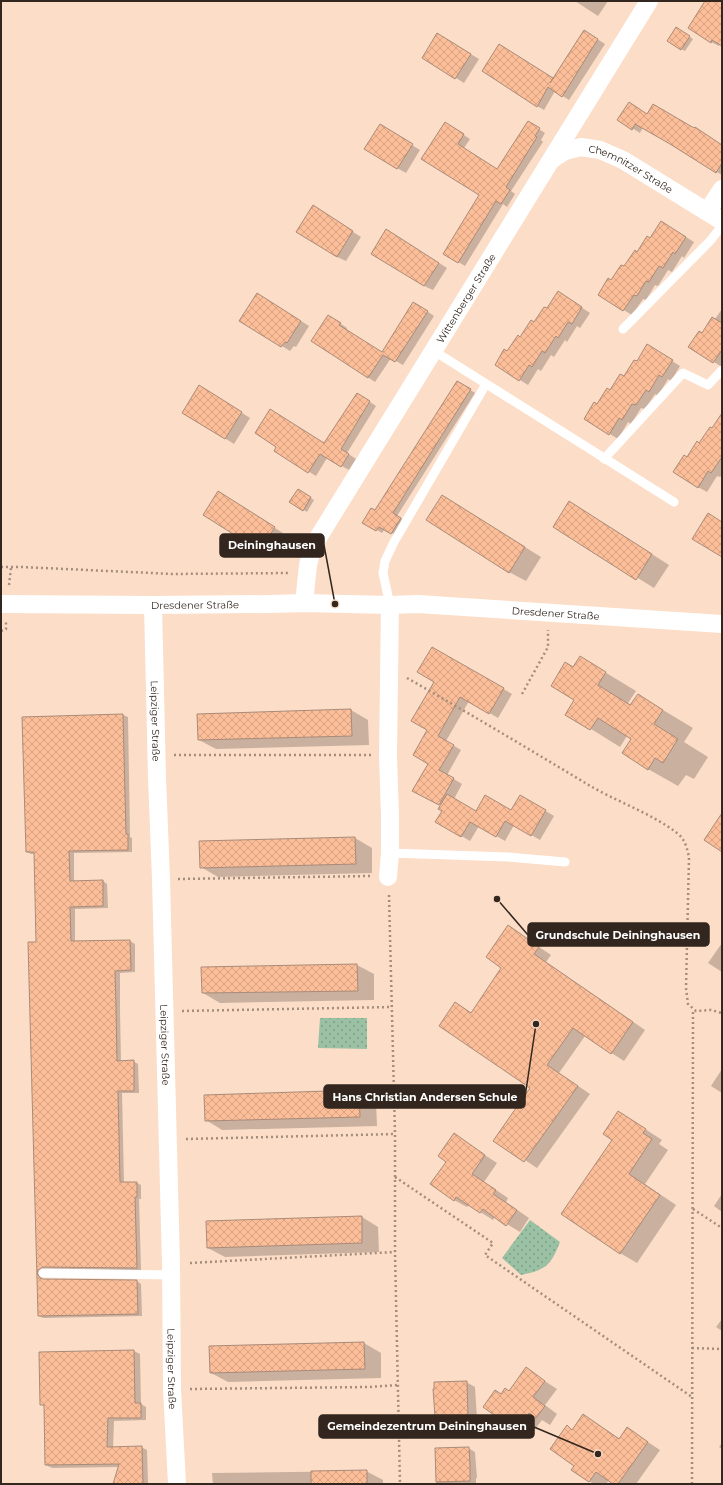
<svg xmlns="http://www.w3.org/2000/svg" width="723" height="1485" font-family="Montserrat,sans-serif">
<style>
.park{fill:url(#park-dots)}
.shadow{fill:#0003}
.building{fill:url(#building-cross-hatch);stroke:#aa8b79}
.lines{fill:none;stroke-linecap:round;stroke-linejoin:round}
.path{stroke:#a48d7d;stroke-width:2.5;stroke-dasharray:2 3;stroke-linecap:butt}
.lane{stroke:#fff;stroke-width:9}
.street{stroke:#fff;stroke-width:18}
.labels{text-anchor:middle;stroke-width:3;stroke-linejoin:round;paint-order:stroke}
.street-label{font-size:10px;fill:#32261e;stroke:#fcddc7}
.leader{fill:none;stroke:#32261e;stroke-width:1.5}
.callout-dot{fill:#32261e;stroke:#fcddc7;stroke-width:1.5}
.callout{fill:#32261e;stroke:#32261e;stroke-width:1.5}
.callout-label{font-size:11px;text-anchor:middle;font-weight:bold;fill:#fff}
</style>
<defs>
<pattern id="park-dots" width="8" height="8" patternUnits="userSpaceOnUse"><rect width="8" height="8" fill="#9bc1a5"/><path d="M2 2h.1M6 6h.1" fill="none" stroke="#7f9d86" stroke-width="1.8" stroke-linecap="round"/></pattern>
<pattern id="building-cross-hatch" width="8" height="8" patternUnits="userSpaceOnUse"><rect width="8" height="8" fill="#fbbe99"/><path d="M0 0l8 8M0 8l8-8" fill="none" stroke="#d8a383"/></pattern>
</defs>
<rect width="100%" height="100%" fill="#fcddc7"/>
<!-- park -->
<g class="park">
<polygon points="320,1018 367,1018 367,1049 318,1048"/>
<path d="M530,1220L560,1242C551,1265 546,1270 521,1275L502,1258Z"/>
</g>
<!-- shadow -->
<g class="shadow">
<polygon points="575,1 608,1 598,16"/>
<polygon points="706,1 717,1 722,4 722,45 720,44 719,46 711,42"/>
<polygon points="676,28 693,39 685,51 668,41"/>
<polygon points="437,34 479,59 464,83 456,78"/>
<polygon points="591,35 605,44 569,100 555,91 544,110 537,106 507,49 554,80"/>
<polygon points="647,115 722,145 722,175 643,127 640,133 619,120"/>
<polygon points="528,122 545,133 541,140 543,142 511,191 515,194 507,207 503,204 465,266 445,254 481,195 422,159 452,127 470,139 464,148 497,170"/>
<polygon points="388,130 420,150 406,173 397,168"/>
<polygon points="321,212 361,237 346,261 337,257"/>
<polygon points="670,227 694,242 684,258 682,256 672,272 668,270 658,286 655,285 646,300 643,299 632,315 599,295 651,239"/>
<polygon points="395,235 447,268 433,290 424,286"/>
<polygon points="567,298 590,313 580,328 577,326 567,342 565,340 554,357 551,355 541,371 538,369 528,385 496,365 547,310"/>
<polygon points="266,299 309,326 296,347 294,346 290,351 241,320"/>
<polygon points="421,307 434,316 403,365 391,358 375,382 313,341 329,316 347,328 346,330 383,353"/>
<polygon points="722,309 722,367 690,347 715,319"/>
<polygon points="656,351 680,366 671,381 668,379 658,396 655,394 645,409 641,408 631,424 628,422 618,439 610,434 597,406 624,377"/>
<polygon points="458,382 475,393 397,516 406,521 397,536 385,529 382,533 364,522 375,512"/>
<polygon points="208,391 250,418 234,444 183,412"/>
<polygon points="364,398 376,406 347,453 356,459 349,470 327,458 316,476 275,451 278,446 325,444"/>
<polygon points="722,415 722,475 720,477 717,476 707,492 698,487 687,458 713,430"/>
<polygon points="298,490 314,500 307,512 291,502"/>
<polygon points="443,496 541,557 526,581 509,572"/>
<polygon points="227,498 283,533 269,555 260,550"/>
<polygon points="586,512 669,565 654,588 554,526"/>
<polygon points="433,648 512,694 498,718 469,701 446,741 461,750 447,775 462,784 454,799 476,812 512,812 521,796 554,816 540,840 514,825 505,841 479,826 470,841 437,822 443,811 442,805 422,795 429,763 428,729 435,682"/>
<polygon points="580,657 636,691 628,703 631,705 638,695 693,728 684,742 708,757 694,779 686,775 678,786 648,769 632,739 627,736 620,747 567,714 575,700 574,668"/>
<polygon points="351,710 368,720 369,745 216,749 199,740 198,715"/>
<polygon points="123,715 128,717 130,837 132,838 132,852 74,853 74,882 103,881 107,884 108,908 75,909 75,942 130,941 135,944 135,972 120,973 120,1010 121,1062 133,1061 138,1064 139,1093 122,1093 124,1183 137,1183 141,1185 141,1199 139,1199 141,1270 41,1276 43,1280 137,1281 141,1284 142,1316 43,1318 39,1316 29,943 37,943 35,854 31,854 27,852 23,717"/>
<polygon points="355,838 372,848 372,873 218,877 201,867"/>
<polygon points="508,926 551,955 546,962 645,1030 624,1061 585,1036 559,1073 590,1094 537,1168 495,1140 531,1087 455,1004 472,1013 503,967"/>
<polygon points="722,943 722,972 708,963"/>
<polygon points="357,965 374,974 374,1000 220,1003 203,993"/>
<polygon points="722,1069 722,1093 711,1086"/>
<polygon points="359,1091 376,1101 377,1126 222,1130 206,1120"/>
<polygon points="619,1112 662,1140 659,1144 668,1150 645,1184 676,1205 637,1263 620,1253 613,1140"/>
<polygon points="454,1135 497,1163 484,1182 508,1198 506,1202 529,1218 520,1232 495,1217 493,1220 469,1205 467,1207 454,1200 447,1162"/>
<polygon points="722,1194 722,1212 714,1206"/>
<polygon points="362,1217 378,1227 379,1252 225,1257 208,1248"/>
<polygon points="722,1319 722,1331 716,1327"/>
<polygon points="364,1343 381,1353 381,1378 228,1382 211,1373"/>
<polygon points="134,1351 140,1354 141,1404 146,1407 146,1420 114,1421 113,1448 141,1447 147,1450 148,1483 150,1484 114,1484 119,1467 52,1468 46,1465 45,1407 41,1404 40,1353"/>
<polygon points="526,1369 557,1389 545,1405 557,1414 550,1425 542,1420 529,1437 517,1430 501,1395 510,1392"/>
<polygon points="466,1382 475,1387 477,1419 444,1420 436,1415"/>
<polygon points="584,1415 620,1439 628,1429 660,1450 636,1484 615,1484 609,1480 606,1484 594,1484 589,1481 575,1466 567,1427 573,1430"/>
<polygon points="722,1443 722,1449 719,1447"/>
<polygon points="468,1448 475,1452 477,1478 476,1478 476,1484 436,1484 436,1449"/>
<polygon points="366,1471 383,1480 383,1484 213,1484 212,1473"/>
</g>
<!-- building -->
<g class="building">
<polygon points="705,1 722,1 722,46 712,40 711,43 688,28"/>
<polygon points="676,27 690,36 681,50 667,41"/>
<polygon points="584,30 598,39 562,97 548,87 537,107 482,71 499,44 553,78 550,83"/>
<polygon points="437,33 471,54 455,79 422,58"/>
<polygon points="629,102 647,114 653,104 694,128 695,127 722,145 722,163 716,173 670,144 635,124 632,130 617,120"/>
<polygon points="528,121 540,128 535,136 537,137 506,187 510,190 501,204 496,201 458,263 443,254 479,195 421,159 445,122 464,134 458,144 497,169"/>
<polygon points="380,124 413,144 397,169 364,149"/>
<polygon points="313,205 353,231 337,257 296,232"/>
<polygon points="661,221 686,237 675,254 673,252 663,268 659,266 649,282 646,281 637,296 634,295 623,311 598,295 608,278 611,280 621,265 624,266 635,250 637,252 647,236 650,238"/>
<polygon points="386,229 439,263 424,286 371,254"/>
<polygon points="558,291 582,307 572,324 568,322 558,338 556,336 545,353 542,351 532,367 529,365 519,381 495,365 504,349 507,351 518,335 520,337 531,320 534,322 544,307 547,308"/>
<polygon points="257,293 301,321 287,343 285,342 281,347 239,321"/>
<polygon points="413,302 428,311 395,362 383,355 368,378 311,341 328,315 341,323 339,325 382,352"/>
<polygon points="712,317 722,323 722,350 713,363 688,347 699,331 702,333"/>
<polygon points="647,344 673,360 662,377 659,375 649,392 646,390 636,405 632,404 622,420 619,418 609,435 584,419 594,402 597,404 607,388 610,390 620,374 624,376 634,360 637,361"/>
<polygon points="457,381 471,389 393,513 401,518 391,534 379,527 376,531 362,523 371,508 375,510"/>
<polygon points="199,385 242,412 225,439 182,413"/>
<polygon points="357,393 370,401 341,449 349,454 341,467 320,454 308,473 274,451 276,447 255,433 270,409 324,443"/>
<polygon points="722,413 722,457 711,473 708,471 698,488 673,472 684,455 687,457 697,441 699,443 710,427 712,428"/>
<polygon points="298,489 311,497 303,511 289,502"/>
<polygon points="218,491 275,527 260,551 203,515"/>
<polygon points="442,495 525,547 509,573 426,520"/>
<polygon points="569,501 652,554 636,580 553,527"/>
<polygon points="708,513 722,522 722,557 692,539"/>
<polygon points="432,647 504,688 489,714 460,697 438,736 454,745 439,770 454,778 439,805 412,791 428,764 413,755 427,730 411,721 434,682 417,672"/>
<polygon points="580,656 606,672 598,685 630,705 638,694 663,710 654,724 678,739 663,763 655,758 648,770 622,753 631,739 598,718 590,730 565,715 574,700 551,686 565,662 573,667"/>
<polygon points="351,709 352,736 198,740 197,714"/>
<polygon points="123,714 126,834 128,834 128,850 69,851 70,881 103,880 103,906 70,907 71,941 130,940 131,970 115,971 116,1007 117,1061 134,1060 134,1091 118,1091 120,1182 137,1182 137,1197 135,1197 137,1268 43,1267 38,1270 37,1273 40,1278 43,1279 137,1280 138,1314 38,1316 28,942 36,942 34,852 26,852 22,717"/>
<polygon points="447,794 476,811 485,795 511,810 520,795 546,810 531,836 505,821 496,837 470,822 461,837 435,822 442,811 438,809"/>
<polygon points="722,813 722,852 704,840"/>
<polygon points="355,837 356,864 200,868 199,841"/>
<polygon points="508,925 539,947 534,954 633,1022 611,1054 573,1028 547,1065 578,1086 524,1162 493,1141 530,1088 439,1026 455,1002 471,1013 501,968 486,957"/>
<polygon points="357,964 358,991 202,993 201,967"/>
<polygon points="359,1090 360,1117 205,1121 204,1095"/>
<polygon points="618,1111 646,1129 643,1133 652,1139 629,1174 660,1195 620,1254 561,1214 612,1140 603,1134"/>
<polygon points="454,1133 485,1155 472,1174 496,1190 493,1194 517,1210 506,1226 483,1209 480,1213 456,1197 454,1201 430,1184 446,1162 438,1156"/>
<polygon points="362,1216 362,1243 207,1248 206,1221"/>
<polygon points="364,1342 365,1369 210,1373 209,1346"/>
<polygon points="134,1350 135,1403 141,1403 141,1418 108,1418 107,1447 142,1446 143,1484 113,1484 119,1464 45,1465 44,1405 40,1405 39,1352"/>
<polygon points="526,1367 545,1381 533,1397 545,1406 536,1418 529,1413 516,1431 483,1407 495,1390 501,1394 505,1388 509,1391"/>
<polygon points="467,1381 468,1415 435,1416 433,1389 434,1389 434,1382"/>
<polygon points="583,1414 619,1439 627,1427 648,1442 618,1484 613,1484 596,1472 589,1482 571,1470 574,1466 550,1449 567,1425 572,1430"/>
<polygon points="469,1447 470,1465 470,1481 436,1482 435,1448"/>
<polygon points="367,1470 367,1484 311,1484 311,1471"/>
</g>
<g class="lines">
<!-- path -->
<g class="path">
<polyline points="1,567 22,567 173,574 290,573"/>
<polyline points="9,585 11,568"/>
<polyline points="1,631 6,629 6,622"/>
<path d="M407,678C467,712 527,748 587,784C615,801 651,813 677,833C685,839 687,848 689,857L686,988L688,1004L696,1011L711,1010L722,1013"/>
<polyline points="522,694 548,647 548,630"/>
<polyline points="174,755 371,755"/>
<polyline points="178,879 371,876"/>
<polyline points="389,895 395,1134 395,1252 400,1484"/>
<polyline points="182,1011 392,1007"/>
<polyline points="186,1139 395,1134"/>
<polyline points="395,1177 493,1243 485,1255 692,1397"/>
<polyline points="693,1209 722,1228"/>
<polyline points="190,1263 395,1252"/>
<polyline points="692,1348 722,1349"/>
<polyline points="190,1389 369,1387 398,1385"/>
<polyline points="692,1484 693,1010"/>
</g>
<!-- lane -->
<g class="lane">
<polyline points="623,329 710,241 722,226"/>
<polyline points="434,351 674,502"/>
<polyline points="604,459 683,373 708,385 722,370"/>
<polyline points="390,605 383,573 385,561 394,542 486,384"/>
<polyline points="390,853 508,857 565,862"/>
<polyline points="43,1273 171,1275"/>
</g>
<!-- street -->
<g class="street">
<path id="s1" d="M551,160L565,151L581,147L600,150L623,160L722,221"/>
<polyline points="707,212 722,189"/>
<path id="s2" d="M304,603L308,565L313,546L649,1"/>
<path id="s3" d="M1,604L153,605L270,604L304,603L390,605L418,604L722,624"/>
<path id="s4" d="M153,605L157,777L161,879L171,1264L172,1389L177,1484"/>
<polyline points="388,877 390,853 390,815 388,756 390,605"/>
</g>
</g>
<g class="labels">
<!-- street labels -->
<g class="street-label">
<text dy="4" stroke="none"><textPath href="#s1" startOffset="88">Chemnitzer Straße</textPath></text>
<text dy="4" stroke="none"><textPath href="#s2" startOffset="349">Wittenberger Straße</textPath></text>
<text dy="4" stroke="none"><textPath href="#s3" startOffset="194">Dresdener Straße</textPath></text>
<text dy="4" stroke="none"><textPath href="#s3" startOffset="555">Dresdener Straße</textPath></text>
<text dy="4" stroke="none"><textPath href="#s4" startOffset="116">Leipziger Straße</textPath></text>
<text dy="4" stroke="none"><textPath href="#s4" startOffset="440">Leipziger Straße</textPath></text>
<text dy="4" stroke="none"><textPath href="#s4" startOffset="764">Leipziger Straße</textPath></text>
</g>
</g>
<!-- callouts -->
<path class="leader" d="M335 604L324 545M497 899L528 935M536 1024L525 1097M598 1454L534 1427"/>
<g class="callout-dot">
<circle cx="335" cy="604" r="4"/>
<circle cx="497" cy="899" r="4"/>
<circle cx="536" cy="1024" r="4"/>
<circle cx="598" cy="1454" r="4"/>
</g>
<g class="callout">
<rect x="220" y="534" width="104" height="23" rx="4"/>
<rect x="528" y="923" width="181" height="23" rx="4"/>
<rect x="324" y="1085" width="201" height="23" rx="4"/>
<rect x="319" y="1415" width="215" height="23" rx="4"/>
</g>
<g class="callout-label">
<text x="272" y="549">Deininghausen</text>
<text x="618" y="939">Grundschule Deininghausen</text>
<text x="425" y="1101">Hans Christian Andersen Schule</text>
<text x="427" y="1430">Gemeindezentrum Deininghausen</text>
</g>
<!-- border -->
<rect width="723" height="1485" fill="none" stroke="#32261e" stroke-width="4"/>
</svg>
